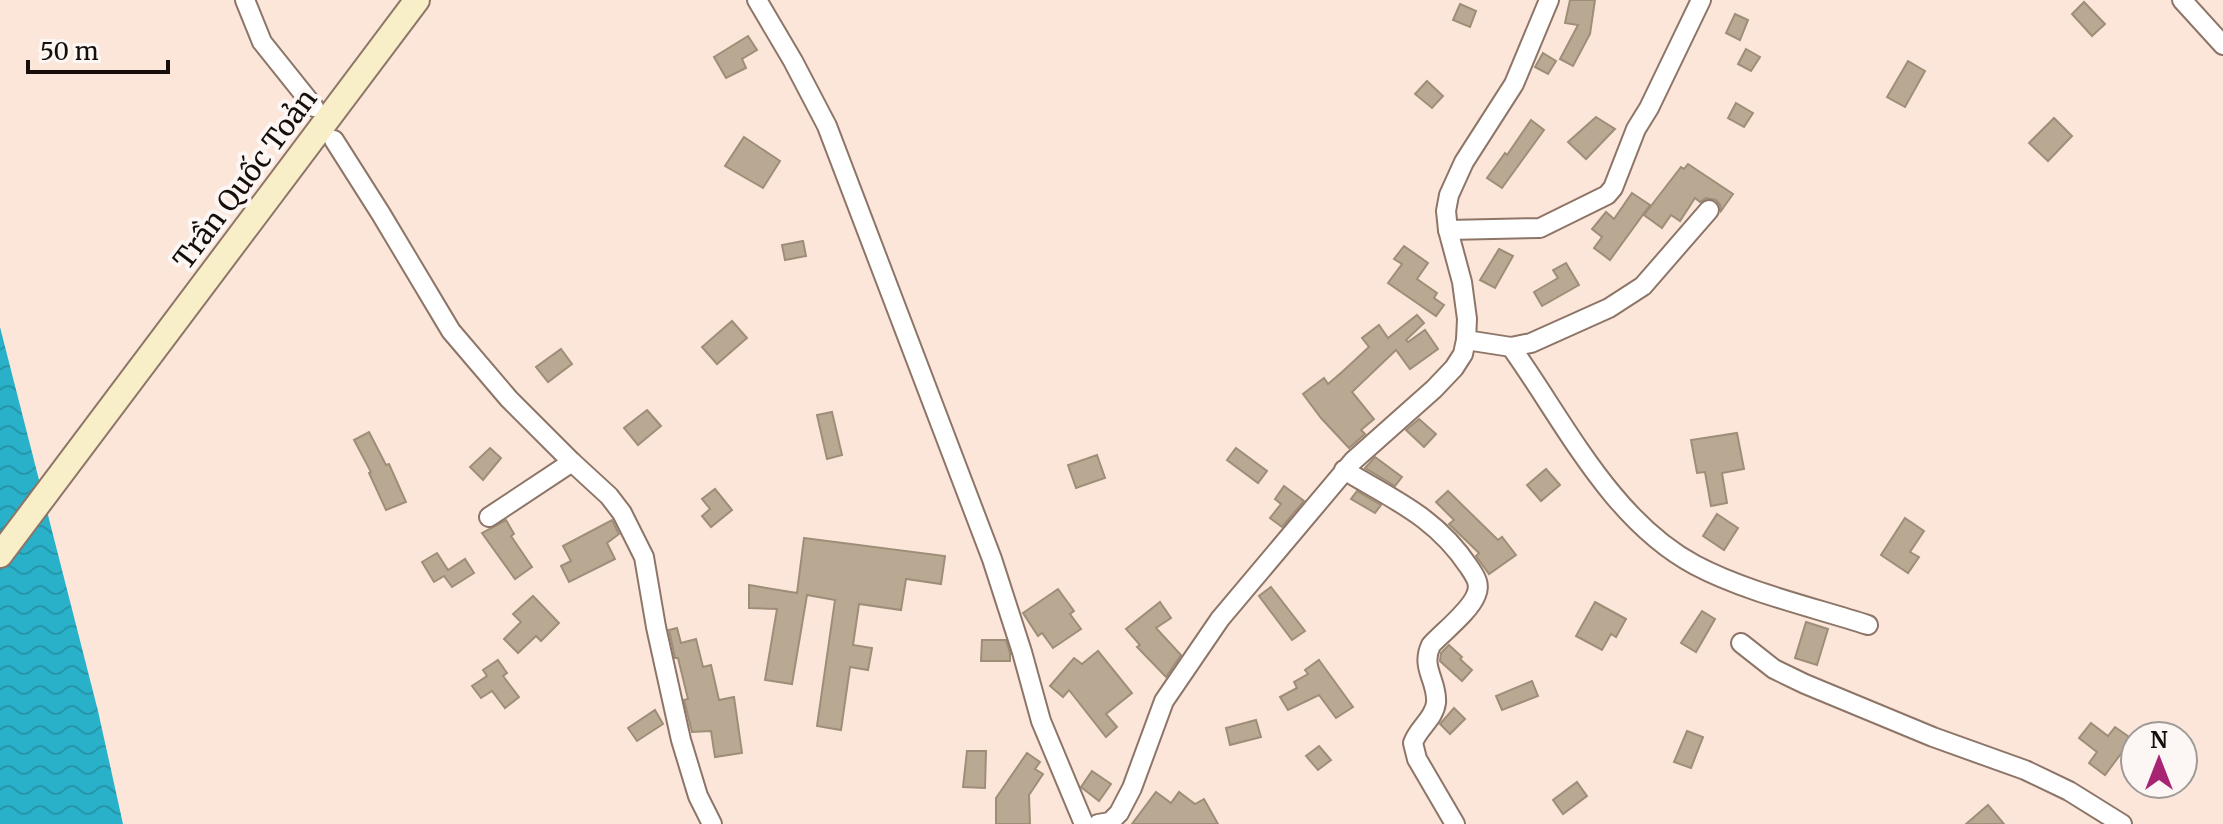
<svg xmlns="http://www.w3.org/2000/svg" width="2223" height="824" font-family="Merriweather,serif">
<style>
.water{fill:url(#water-waves)}
.building{fill:#b9a993;stroke:#9e8e78;stroke-width:2}
.lines{fill:none;stroke-linecap:round;stroke-linejoin:round}
.street-casing{stroke:#8d7567;stroke-width:22}
.secondary-casing{stroke:#8d7567;stroke-width:28}
.street{stroke:#fff;stroke-width:18}
.secondary{stroke:#f8eec8;stroke-width:24}
.labels{text-anchor:middle;stroke-width:8;stroke-linejoin:round;paint-order:stroke}
.street-label{font-size:28px;fill:#170e09;stroke:#fcf7f4}
</style>
<defs>
<pattern id="water-waves" width="16" height="10" patternUnits="userSpaceOnUse" patternTransform="scale(2)"><rect width="16" height="10" fill="#29b1c9"/><path d="M0 5q4-4 8 0t8 0" fill="none" stroke="#2497ab"/></pattern>
</defs>
<rect width="100%" height="100%" fill="#fce6da"/>
<!-- water -->
<polygon class="water" points="0,327 98,711 123,824 0,824"/>
<!-- building -->
<g class="building">
<polygon points="1570,0 1595,0 1590,34 1573,66 1560,59 1578,25 1565,23"/>
<polygon points="2084,2 2105,24 2092,36 2072,14"/>
<polygon points="1460,4 1476,11 1470,27 1453,20"/>
<polygon points="1735,14 1748,20 1740,40 1726,33"/>
<polygon points="748,36 757,50 742,59 746,68 726,78 714,57"/>
<polygon points="1746,49 1760,57 1751,71 1738,64"/>
<polygon points="1543,53 1556,61 1548,74 1535,67"/>
<polygon points="1908,61 1925,71 1905,107 1887,97"/>
<polygon points="1427,81 1443,96 1432,108 1415,94"/>
<polygon points="1736,103 1753,113 1744,127 1728,118"/>
<polygon points="1596,117 1615,129 1586,159 1568,142"/>
<polygon points="2054,118 2072,136 2048,161 2029,143"/>
<polygon points="1531,120 1544,130 1502,188 1487,178 1505,153 1507,155"/>
<polygon points="744,137 780,161 763,188 725,166"/>
<polygon points="1688,164 1733,194 1721,211 1720,205 1716,200 1706,198 1700,202 1695,198 1680,221 1671,215 1662,228 1644,215 1681,167 1684,169"/>
<polygon points="1632,193 1650,205 1610,260 1594,248 1602,237 1592,229 1606,212 1614,219"/>
<polygon points="803,241 806,256 785,260 782,245"/>
<polygon points="1404,246 1428,263 1417,279 1437,293 1434,298 1444,305 1436,316 1388,283 1402,264 1394,259"/>
<polygon points="1499,249 1513,256 1495,288 1480,280"/>
<polygon points="1566,263 1579,285 1542,306 1534,292 1558,278 1553,270"/>
<polygon points="1417,315 1424,323 1406,340 1408,342 1425,330 1438,349 1410,369 1396,350 1352,392 1374,419 1361,430 1365,434 1349,448 1321,418 1303,394 1324,378 1328,384 1342,372 1369,347 1362,338 1379,325 1388,338"/>
<polygon points="732,321 747,338 717,364 702,347"/>
<polygon points="561,349 572,364 548,382 536,367"/>
<polygon points="647,410 661,426 638,445 624,428"/>
<polygon points="832,412 842,455 827,459 817,415"/>
<polygon points="1419,419 1436,434 1424,447 1406,430"/>
<polygon points="369,432 386,465 389,464 406,502 386,510 369,473 371,472 354,440"/>
<polygon points="1737,433 1744,469 1722,473 1727,503 1711,506 1705,472 1697,473 1691,440"/>
<polygon points="490,448 501,458 483,480 470,467"/>
<polygon points="1236,448 1267,471 1258,483 1227,460"/>
<polygon points="1097,455 1105,478 1076,488 1068,465"/>
<polygon points="1375,457 1402,477 1395,486 1365,468"/>
<polygon points="1546,469 1560,485 1541,501 1527,485"/>
<polygon points="1284,486 1304,501 1282,527 1270,518 1281,504 1275,499"/>
<polygon points="715,489 732,510 711,527 702,516 710,509 702,499"/>
<polygon points="1357,491 1381,505 1375,513 1351,499"/>
<polygon points="1448,491 1498,540 1502,537 1516,555 1489,574 1476,556 1479,553 1449,524 1454,520 1436,502"/>
<polygon points="1717,514 1738,528 1724,550 1703,536"/>
<polygon points="1905,518 1924,531 1910,552 1919,557 1908,573 1881,555"/>
<polygon points="506,520 514,534 511,536 532,567 515,579 482,533"/>
<polygon points="612,520 619,534 607,543 615,559 569,582 561,566 571,561 563,546"/>
<polygon points="804,538 945,556 941,584 906,579 901,610 859,604 853,645 872,648 868,670 850,667 841,730 817,726 835,600 807,595 792,684 765,680 777,609 749,608 749,585 797,593"/>
<polygon points="437,553 448,570 465,559 474,573 452,587 444,576 434,582 422,562"/>
<polygon points="1271,587 1305,631 1292,640 1259,596"/>
<polygon points="1058,589 1074,611 1070,614 1081,629 1053,648 1042,633 1038,636 1023,613"/>
<polygon points="533,596 559,623 541,641 536,636 518,653 504,639 521,622 513,614"/>
<polygon points="1160,602 1171,618 1156,628 1181,655 1166,677 1137,647 1140,645 1126,629"/>
<polygon points="1595,602 1626,619 1616,637 1611,634 1602,650 1576,636"/>
<polygon points="1702,611 1715,619 1696,652 1681,643"/>
<polygon points="1806,622 1828,629 1817,665 1795,658"/>
<polygon points="677,628 681,643 696,639 703,667 711,665 719,700 734,697 742,753 715,757 711,731 692,732 684,700 688,699 678,658 675,658 669,630"/>
<polygon points="982,640 1006,640 1010,653 1010,661 981,661"/>
<polygon points="1449,645 1462,657 1460,659 1472,670 1462,681 1440,661 1441,653"/>
<polygon points="1098,651 1132,693 1106,714 1117,727 1106,737 1069,690 1063,697 1050,686 1074,658 1082,664"/>
<polygon points="498,660 507,673 503,676 519,697 505,708 492,691 481,698 472,686 487,676 483,670"/>
<polygon points="1319,660 1353,707 1336,718 1319,695 1288,710 1280,697 1297,688 1294,682 1308,674 1305,670"/>
<polygon points="1532,681 1538,696 1502,710 1496,696"/>
<polygon points="1454,708 1465,719 1450,734 1440,724"/>
<polygon points="655,710 663,724 637,741 628,728"/>
<polygon points="1256,720 1261,737 1230,745 1226,728"/>
<polygon points="2091,723 2108,736 2115,727 2132,739 2105,775 2089,763 2097,752 2079,738"/>
<polygon points="1687,731 1703,737 1691,768 1674,762"/>
<polygon points="1319,746 1331,760 1318,770 1306,756"/>
<polygon points="967,751 986,751 985,788 963,787"/>
<polygon points="1027,753 1040,762 1035,769 1043,774 1029,795 1030,824 996,824 996,798"/>
<polygon points="1092,771 1111,784 1099,801 1081,787"/>
<polygon points="1577,782 1587,796 1563,814 1553,800"/>
<polygon points="1156,792 1171,803 1179,792 1195,804 1204,799 1218,824 1132,824"/>
<polygon points="1988,805 2004,824 1966,824"/>
</g>
<g class="lines">
<defs>
<g id="street">
<polyline points="245,0 262,42 314,107"/>
<polyline points="757,0 793,61 827,126 992,559 1022,652 1041,721 1084,824"/>
<polyline points="2182,0 2223,45"/>
<polyline points="334,140 381,214 451,331 509,399 572,462 609,496 622,513 644,557 656,627 681,740 698,796 712,824"/>
<polyline points="1448,230 1540,228 1607,195 1613,188 1636,129 1649,108 1701,0"/>
<polyline points="1466,340 1511,347 1531,343 1609,308 1643,286 1709,210"/>
<path d="M1511,347C1564,421 1611,520 1695,565C1746,592 1812,607 1868,625"/>
<path d="M1344,470C1394,500 1436,517 1469,567C1475,576 1481,584 1476,595C1470,611 1443,632 1431,645C1420,668 1438,681 1436,703C1434,719 1418,728 1413,743L1417,759L1455,824"/>
<polyline points="489,517 572,462"/>
<polyline points="1741,643 1774,669 1805,684 1933,737 2025,770 2069,791 2122,824"/>
<polyline points="1098,824 1110,822 1119,813 1132,788 1164,701 1220,619 1353,461 1434,389 1454,368 1463,354 1466,340 1467,319 1462,282 1448,230 1446,211 1449,195 1464,162 1514,84 1549,0"/>
</g>
<polyline id="secondary" points="0,555 417,0"/>
</defs>
<!-- street casing -->
<use href="#street" class="street-casing"/>
<!-- secondary casing -->
<use href="#secondary" class="secondary-casing"/>
<!-- street -->
<use href="#street" class="street"/>
<!-- secondary -->
<use href="#secondary" class="secondary"/>
</g>
<g class="labels">
<!-- street labels -->
<g class="street-label">
<text transform="translate(245 179) rotate(-53)" y="10">Trần Quốc Toản</text>
</g>
</g>
<!-- north arrow -->
<g transform="translate(2159 760)"><circle r="38" fill="#fcf7f4" stroke="#a09a96" stroke-width="2"/>
<path d="M0-6L14 30L0 20L-14 30Z" fill="#a62471"/>
<text y="-12" font-size="22" font-weight="bold" text-anchor="middle" fill="#170e09">N</text>
</g>
<!-- scale -->
<path d="M28 60v12h140v-12" fill="none" stroke="#170e09" stroke-width="4"/>
<text x="40" y="60" font-size="24" fill="#170e09" stroke="#fcf7f4" stroke-width="6" paint-order="stroke">50 m</text>
</svg>
